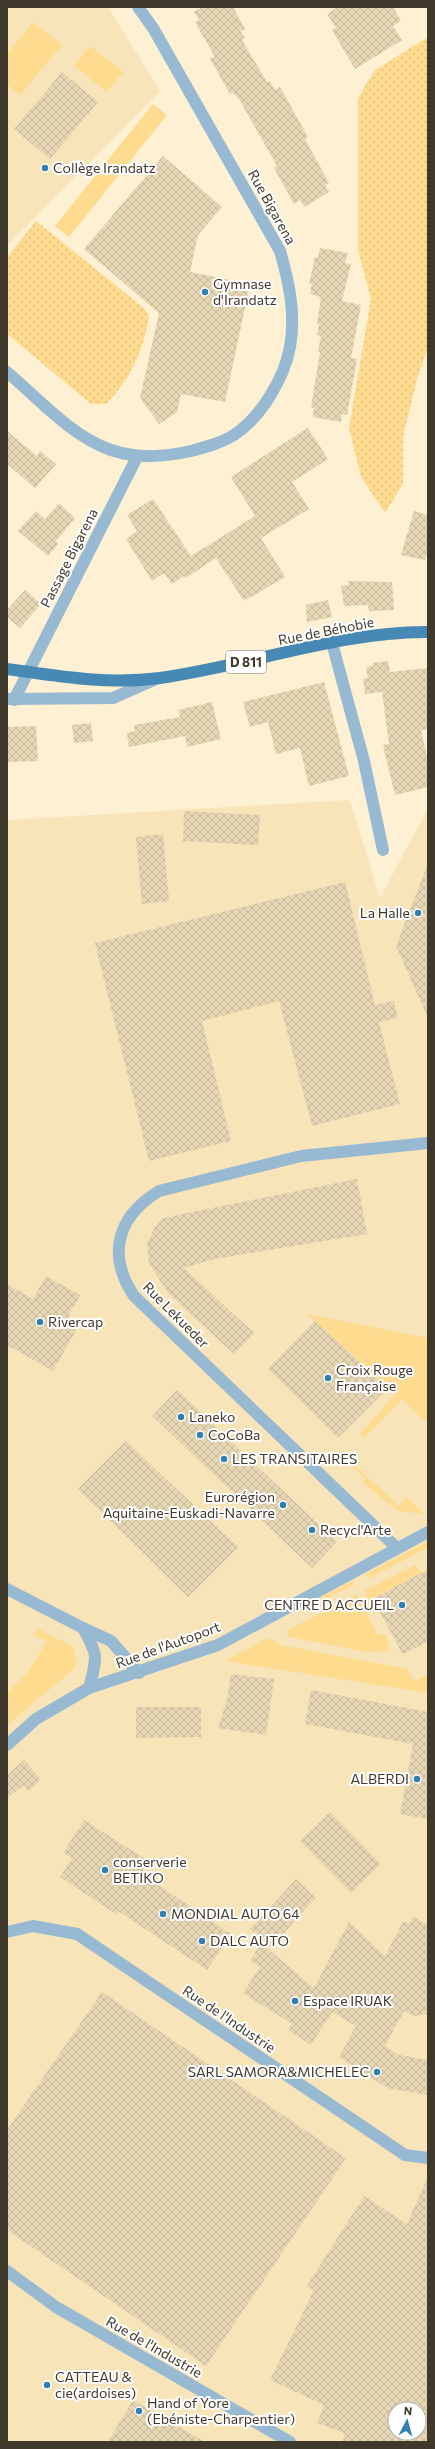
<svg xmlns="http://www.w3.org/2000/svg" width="435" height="2449" font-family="Commissioner,sans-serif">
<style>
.built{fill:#f8e4b9;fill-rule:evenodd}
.green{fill:#fedb8e}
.park{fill:url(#park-dots)}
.building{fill:url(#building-cross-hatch);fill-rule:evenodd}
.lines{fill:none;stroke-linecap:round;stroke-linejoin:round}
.minor{stroke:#98b9d2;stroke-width:12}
.major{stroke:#4789b5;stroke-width:12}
.poi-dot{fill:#3280b2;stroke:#fff;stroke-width:1.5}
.labels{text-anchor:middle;stroke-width:4;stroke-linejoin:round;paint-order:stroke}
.shield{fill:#fff;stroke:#79746b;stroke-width:1}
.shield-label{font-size:13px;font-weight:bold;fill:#3f392b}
.poi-label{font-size:14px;fill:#3f392b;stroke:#fff;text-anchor:start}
.street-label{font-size:14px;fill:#3f392b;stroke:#fff}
</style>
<defs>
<pattern id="park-dots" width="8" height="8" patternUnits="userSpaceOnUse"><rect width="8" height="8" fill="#fedb8e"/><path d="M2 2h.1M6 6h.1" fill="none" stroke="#dbbd7b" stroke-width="1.8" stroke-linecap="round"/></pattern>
<pattern id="building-cross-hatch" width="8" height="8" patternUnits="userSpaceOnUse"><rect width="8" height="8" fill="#e6d6b3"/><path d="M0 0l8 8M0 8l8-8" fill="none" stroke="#c6b89a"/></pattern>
</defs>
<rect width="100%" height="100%" fill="#fdf0d3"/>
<!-- built -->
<g class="built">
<polygon points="7,7 108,7 160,91 7,246"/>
<path d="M350,800L380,898L428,808V2442H7V820ZM395,2409H419V2433H395Z"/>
</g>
<!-- green -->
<g class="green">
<polygon points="33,22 62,45 20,95 7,84 7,54"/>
<polygon points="90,46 123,72 107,92 74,66"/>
<polygon points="153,104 167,115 69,237 55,226"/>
<polygon points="307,1314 428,1338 428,1424 402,1399 364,1438 360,1434 396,1394"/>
<polygon points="346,1457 399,1506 406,1497 424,1514 398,1511 363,1483 366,1479 345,1459"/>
<polygon points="428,1541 428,1548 369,1578 366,1574"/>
<polygon points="415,1565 422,1573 373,1598 380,1611 375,1614 364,1591"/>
<polygon points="353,1581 354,1585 299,1613 298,1609"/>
<polygon points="357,1594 377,1634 386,1635 390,1651 366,1652 289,1637 286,1631"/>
<polygon points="37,1628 73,1647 76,1661 75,1668 7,1725 7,1693 29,1671 47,1641 33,1635"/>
<polygon points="268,1638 281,1645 407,1669 414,1681 428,1674 428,1693 225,1661"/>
</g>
<!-- park -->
<g class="park">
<polygon points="428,37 428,348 417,379 403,437 403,484 385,513 361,477 349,428 371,299 358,250 358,98 375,70"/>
<path d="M36,221L145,309L149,316C143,352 131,378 106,404H91L7,334V257Z"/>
</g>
<!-- building -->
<g class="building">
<polygon points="203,7 233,7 245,29 240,31 245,38 242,40 252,57 267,82 269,81 275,90 280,87 308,137 305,139 329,183 325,185 329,192 304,207 300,200 294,204 274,168 277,166 239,99 233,93 230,94 210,59 215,57 195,22 199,20 194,12"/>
<polygon points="338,7 393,7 401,21 393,26 402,40 355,69 332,30 336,28 327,14"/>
<polygon points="62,72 98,102 50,159 14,129"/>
<polygon points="163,156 222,207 198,235 190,272 250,284 225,402 181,394 177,412 159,424 140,398 159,313 84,249"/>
<polygon points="320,248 348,253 345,263 351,264 342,301 361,305 351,358 357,359 347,415 342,414 341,422 313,417 314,408 311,407 320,352 318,351 321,336 317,335 319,324 317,324 321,297 310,294 312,284 309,284 315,257 318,258"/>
<polygon points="308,428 328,459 292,482 309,509 261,538 285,577 244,601 216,558 186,578 184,576 172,584 164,573 152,581 126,539 137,531 127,515 153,499 191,556 255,516 231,477"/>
<polygon points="7,431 37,456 40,451 56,464 35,488 7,464"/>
<polygon points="59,503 75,518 56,541 58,544 48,556 18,531 36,511 45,519"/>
<polygon points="414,511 428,515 428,551 425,560 401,555"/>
<polygon points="348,581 392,582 394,610 369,611 368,605 344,606 341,586 349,585"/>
<polygon points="25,590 41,604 20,628 7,617 7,610"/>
<polygon points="328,600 332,617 307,622 306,605"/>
<polygon points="388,661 390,672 428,668 428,729 421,730 428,761 428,787 395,795 383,745 389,744 382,692 365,694 363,679 368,678 366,667 373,666 373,663"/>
<polygon points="324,682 349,776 309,786 300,748 276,754 268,722 250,727 243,702"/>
<polygon points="212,702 221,739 187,747 185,736 129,747 127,733 135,731 134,725 180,717 178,710"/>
<polygon points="91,723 93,741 74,743 72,725"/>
<polygon points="36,726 38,761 7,762 7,727"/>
<polygon points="184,811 260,815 258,845 183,841"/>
<polygon points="163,834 169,901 142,904 136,837"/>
<polygon points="427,866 428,866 428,1018 396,946"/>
<polygon points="345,882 375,1005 394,1001 398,1018 379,1022 400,1104 312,1126 279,1001 202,1021 231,1141 149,1161 95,943"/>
<polygon points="357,1179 367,1234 214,1259 184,1268 254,1333 234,1354 167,1292 149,1263 147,1244 155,1227 163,1218"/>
<polygon points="46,1276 80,1295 67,1319 79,1325 53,1371 7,1345 7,1284 33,1299"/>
<polygon points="315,1321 388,1388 338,1438 268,1369"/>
<polygon points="177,1390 337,1542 312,1568 152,1416"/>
<polygon points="126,1441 238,1547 188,1597 78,1489"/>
<polygon points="428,1569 428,1641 406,1653 402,1653 373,1599"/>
<polygon points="231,1674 274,1679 266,1735 218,1728 227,1700"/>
<polygon points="311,1690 428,1712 428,1819 400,1814 413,1744 305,1724"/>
<polygon points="136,1707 201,1707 201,1737 136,1738"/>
<polygon points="24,1760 41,1780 28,1791 24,1785 7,1798 7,1775"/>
<polygon points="330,1812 381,1864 351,1893 300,1841"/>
<polygon points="84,1820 150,1862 142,1874 231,1934 207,1970 118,1911 116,1914 60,1877 72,1858 63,1853"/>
<polygon points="296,1879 316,1898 271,1947 250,1929"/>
<polygon points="413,1917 428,1925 428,2014 414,2016 404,2011 385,2046 399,2055 428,2060 428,2095 387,2088 339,2057 356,2026 332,2012 311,2045 288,2030 292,2024 243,1993 260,1967 250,1961 261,1943 314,1988 349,1922 385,1956 403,1921 409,1924"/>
<polygon points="102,1992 346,2158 206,2366 7,2230 7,2130"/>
<path d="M428,2176V2442H343L344,2433L317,2423L324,2405L270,2380L314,2290L307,2286L364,2196L407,2224ZM395,2409H419V2433H395Z"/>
<polygon points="133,2400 205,2442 108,2442"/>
</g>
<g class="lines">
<!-- minor -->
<g class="minor">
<path d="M7,372C39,399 71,436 111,450C138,459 164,457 191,451C206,447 221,443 234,435C261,417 284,379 290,347C296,315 289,282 280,251L153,28L138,7"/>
<polyline points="332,643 364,761 383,850"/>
<polyline points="8,699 113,698 156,679"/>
<polyline points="14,700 137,457"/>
<path d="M397,1548L134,1296C106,1254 118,1216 159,1191L301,1156L428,1143"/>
<polyline points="7,1589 83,1628"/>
<path d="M89,1688C97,1658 99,1656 83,1628L111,1641L139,1673"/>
<polyline points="7,1745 36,1719 89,1688 218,1645 428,1532"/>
<polyline points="7,1932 33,1926 77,1934 405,2155 428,2158"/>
<polyline points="7,2271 56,2307 290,2442"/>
</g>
<!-- major -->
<path class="major" d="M7,669C58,676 108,685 160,678C247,666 342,631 428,632"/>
</g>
<!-- markers -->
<g class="poi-dot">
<circle cx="45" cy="168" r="4"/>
<circle cx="205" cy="292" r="4"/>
<circle cx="418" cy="913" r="4"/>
<circle cx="40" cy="1322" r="4"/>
<circle cx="328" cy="1378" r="4"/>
<circle cx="181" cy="1417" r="4"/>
<circle cx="200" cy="1435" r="4"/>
<circle cx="224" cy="1459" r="4"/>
<circle cx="283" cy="1505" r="4"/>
<circle cx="312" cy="1530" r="4"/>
<circle cx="402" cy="1605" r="4"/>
<circle cx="417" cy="1779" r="4"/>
<circle cx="105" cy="1870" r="4"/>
<circle cx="163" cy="1914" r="4"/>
<circle cx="202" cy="1941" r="4"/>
<circle cx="295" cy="2001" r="4"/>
<circle cx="377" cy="2072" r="4"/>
<circle cx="47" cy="2385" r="4"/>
<circle cx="139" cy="2411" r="4"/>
</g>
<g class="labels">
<!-- shield labels -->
<rect class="shield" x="226" y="651" width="40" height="22" rx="3"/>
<g class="shield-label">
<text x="246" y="667">D 811</text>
</g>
<!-- poi labels -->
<g class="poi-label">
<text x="53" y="173">Collège Irandatz</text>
<text x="213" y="289">Gymnase<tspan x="213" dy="16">d'Irandatz</tspan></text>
<text x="410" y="918" text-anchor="end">La Halle</text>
<text x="48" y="1327">Rivercap</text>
<text x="336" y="1375">Croix Rouge<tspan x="336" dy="16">Française</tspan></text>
<text x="189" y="1422">Laneko</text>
<text x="208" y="1440">CoCoBa</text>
<text x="232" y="1464">LES TRANSITAIRES</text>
<text x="275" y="1502" text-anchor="end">Eurorégion<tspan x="275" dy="16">Aquitaine-Euskadi-Navarre</tspan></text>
<text x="320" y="1535">Recycl'Arte</text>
<text x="394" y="1610" text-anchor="end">CENTRE D ACCUEIL</text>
<text x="409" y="1784" text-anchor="end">ALBERDI</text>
<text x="113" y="1867">conserverie<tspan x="113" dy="16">BETIKO</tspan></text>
<text x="171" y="1919">MONDIAL AUTO 64</text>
<text x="210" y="1946">DALC AUTO</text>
<text x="303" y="2006">Espace IRUAK</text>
<text x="369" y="2077" text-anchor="end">SARL SAMORA&amp;MICHELEC</text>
<text x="55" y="2382">CATTEAU &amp;<tspan x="55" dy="16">cie(ardoises)</tspan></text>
<text x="147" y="2408">Hand of Yore<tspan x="147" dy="16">(Ebéniste-Charpentier)</tspan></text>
</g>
<!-- street labels -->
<g class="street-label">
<text transform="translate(272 207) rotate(61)" y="5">Rue Bigarena</text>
<text transform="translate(69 558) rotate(-63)" y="5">Passage Bigarena</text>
<text transform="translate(326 631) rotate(-11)" y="5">Rue de Béhobie</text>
<text transform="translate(176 1315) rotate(45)" y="5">Rue Lekueder</text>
<text transform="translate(168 1645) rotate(-20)" y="5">Rue de l'Autoport</text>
<text transform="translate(229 2019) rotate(34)" y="5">Rue de l'Industrie</text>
<text transform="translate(154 2347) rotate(30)" y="5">Rue de l'Industrie</text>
</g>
</g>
<!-- border -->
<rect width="435" height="2449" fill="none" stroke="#3f392b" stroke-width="16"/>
<!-- north arrow -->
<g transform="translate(407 2421) rotate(6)"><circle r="19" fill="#ffffff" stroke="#b2b0aa"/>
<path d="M0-3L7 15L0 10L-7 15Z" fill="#3280b2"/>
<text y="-6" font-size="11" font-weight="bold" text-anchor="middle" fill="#3f392b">N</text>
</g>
</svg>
